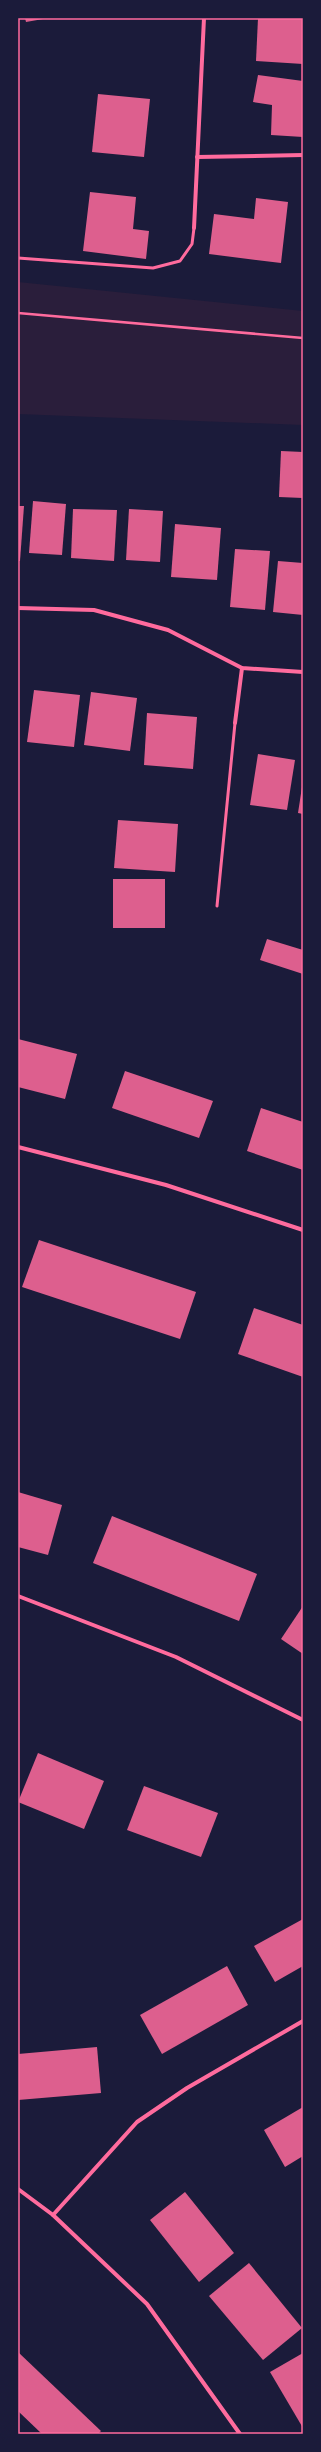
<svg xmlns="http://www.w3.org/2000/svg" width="321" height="2452" font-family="'Fira Sans',sans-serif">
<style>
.green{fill:#2a1e3b}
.building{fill:#dd5f8e}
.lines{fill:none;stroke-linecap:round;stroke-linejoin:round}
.path{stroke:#ff6b9d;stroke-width:2.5}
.service{stroke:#ff6b9d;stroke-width:3}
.minor{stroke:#ff6b9d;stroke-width:4}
.neatline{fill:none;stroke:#ff6b9d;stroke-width:1.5}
</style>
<rect width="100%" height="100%" fill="#1b1b3a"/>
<!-- green -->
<polygon class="green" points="18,282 303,311 303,425 18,414"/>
<!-- building -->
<g class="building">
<polygon points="25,18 43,18 43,19 26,22"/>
<polygon points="258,18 303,18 303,64 256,61"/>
<polygon points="258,75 303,81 303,137 271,135 272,105 253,102"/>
<polygon points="98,94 150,99 144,157 92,152"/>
<polygon points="90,192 136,197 133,229 149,231 146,259 83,251"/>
<polygon points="256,198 288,202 281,263 209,254 214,214 254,219"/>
<polygon points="281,451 303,452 303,498 279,497"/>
<polygon points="33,501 66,504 62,555 29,553"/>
<polygon points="18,506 24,506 20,561 18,561"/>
<polygon points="73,509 117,510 114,561 71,558"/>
<polygon points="129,509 163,511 160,562 126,560"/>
<polygon points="175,524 221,528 217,580 171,577"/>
<polygon points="235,549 270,551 265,610 230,607"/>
<polygon points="278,561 303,563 303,615 273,612"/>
<polygon points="34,690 80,695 74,747 27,742"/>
<polygon points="91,692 137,698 130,751 84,745"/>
<polygon points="147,713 197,717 193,769 144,765"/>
<polygon points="258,754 295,760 287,810 250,805"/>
<polygon points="302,787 303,788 303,814 298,813"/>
<polygon points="118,820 178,824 175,872 114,868"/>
<rect x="113" y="879" width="52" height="49"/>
<polygon points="267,939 303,950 303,974 260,960"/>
<polygon points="18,1039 77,1054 65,1099 18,1087"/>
<polygon points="125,1071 213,1101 199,1138 112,1108"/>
<polygon points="261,1108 303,1122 303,1170 247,1151"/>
<polygon points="39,1240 196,1292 180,1339 22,1287"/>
<polygon points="254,1308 303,1325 303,1377 238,1354"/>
<polygon points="18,1492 62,1505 48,1555 18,1547"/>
<polygon points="112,1516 257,1574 239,1621 93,1563"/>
<polygon points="303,1606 303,1654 281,1639"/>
<polygon points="38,1753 104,1781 84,1829 18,1802"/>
<polygon points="144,1786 218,1813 201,1857 127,1830"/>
<polygon points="303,1919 303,1966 275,1982 254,1946"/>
<polygon points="227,1966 248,2005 162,2054 140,2015"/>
<polygon points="97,2047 101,2093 18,2100 18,2054"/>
<polygon points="303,2107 303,2156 285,2167 264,2130"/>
<polygon points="185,2192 234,2253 199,2282 150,2220"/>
<polygon points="249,2263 302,2328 263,2360 209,2296"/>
<polygon points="18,2352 101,2431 98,2434 42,2434 18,2411"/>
<polygon points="303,2353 303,2428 270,2372"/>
</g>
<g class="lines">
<!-- path -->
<polyline class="path" points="18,313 303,338"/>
<!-- service -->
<g class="service">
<polyline points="18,258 153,268 180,261 192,244 194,228"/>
<polyline points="217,906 235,723"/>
</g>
<!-- minor -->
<g class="minor">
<polyline points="197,157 303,155"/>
<polyline points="194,228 204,18"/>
<polyline points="18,608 94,610 168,630 242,668 303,672"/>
<polyline points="235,723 242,668"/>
<polyline points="18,1147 166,1185 303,1230"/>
<polyline points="18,1596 176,1657 303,1720"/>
<polyline points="18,2189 53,2215 147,2304 240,2434"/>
<polyline points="53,2215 137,2122 187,2088 303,2021"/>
</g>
</g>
<!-- border -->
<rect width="321" height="2452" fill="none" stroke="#1b1b3a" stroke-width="38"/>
<rect x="19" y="19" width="283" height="2414" class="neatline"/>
</svg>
